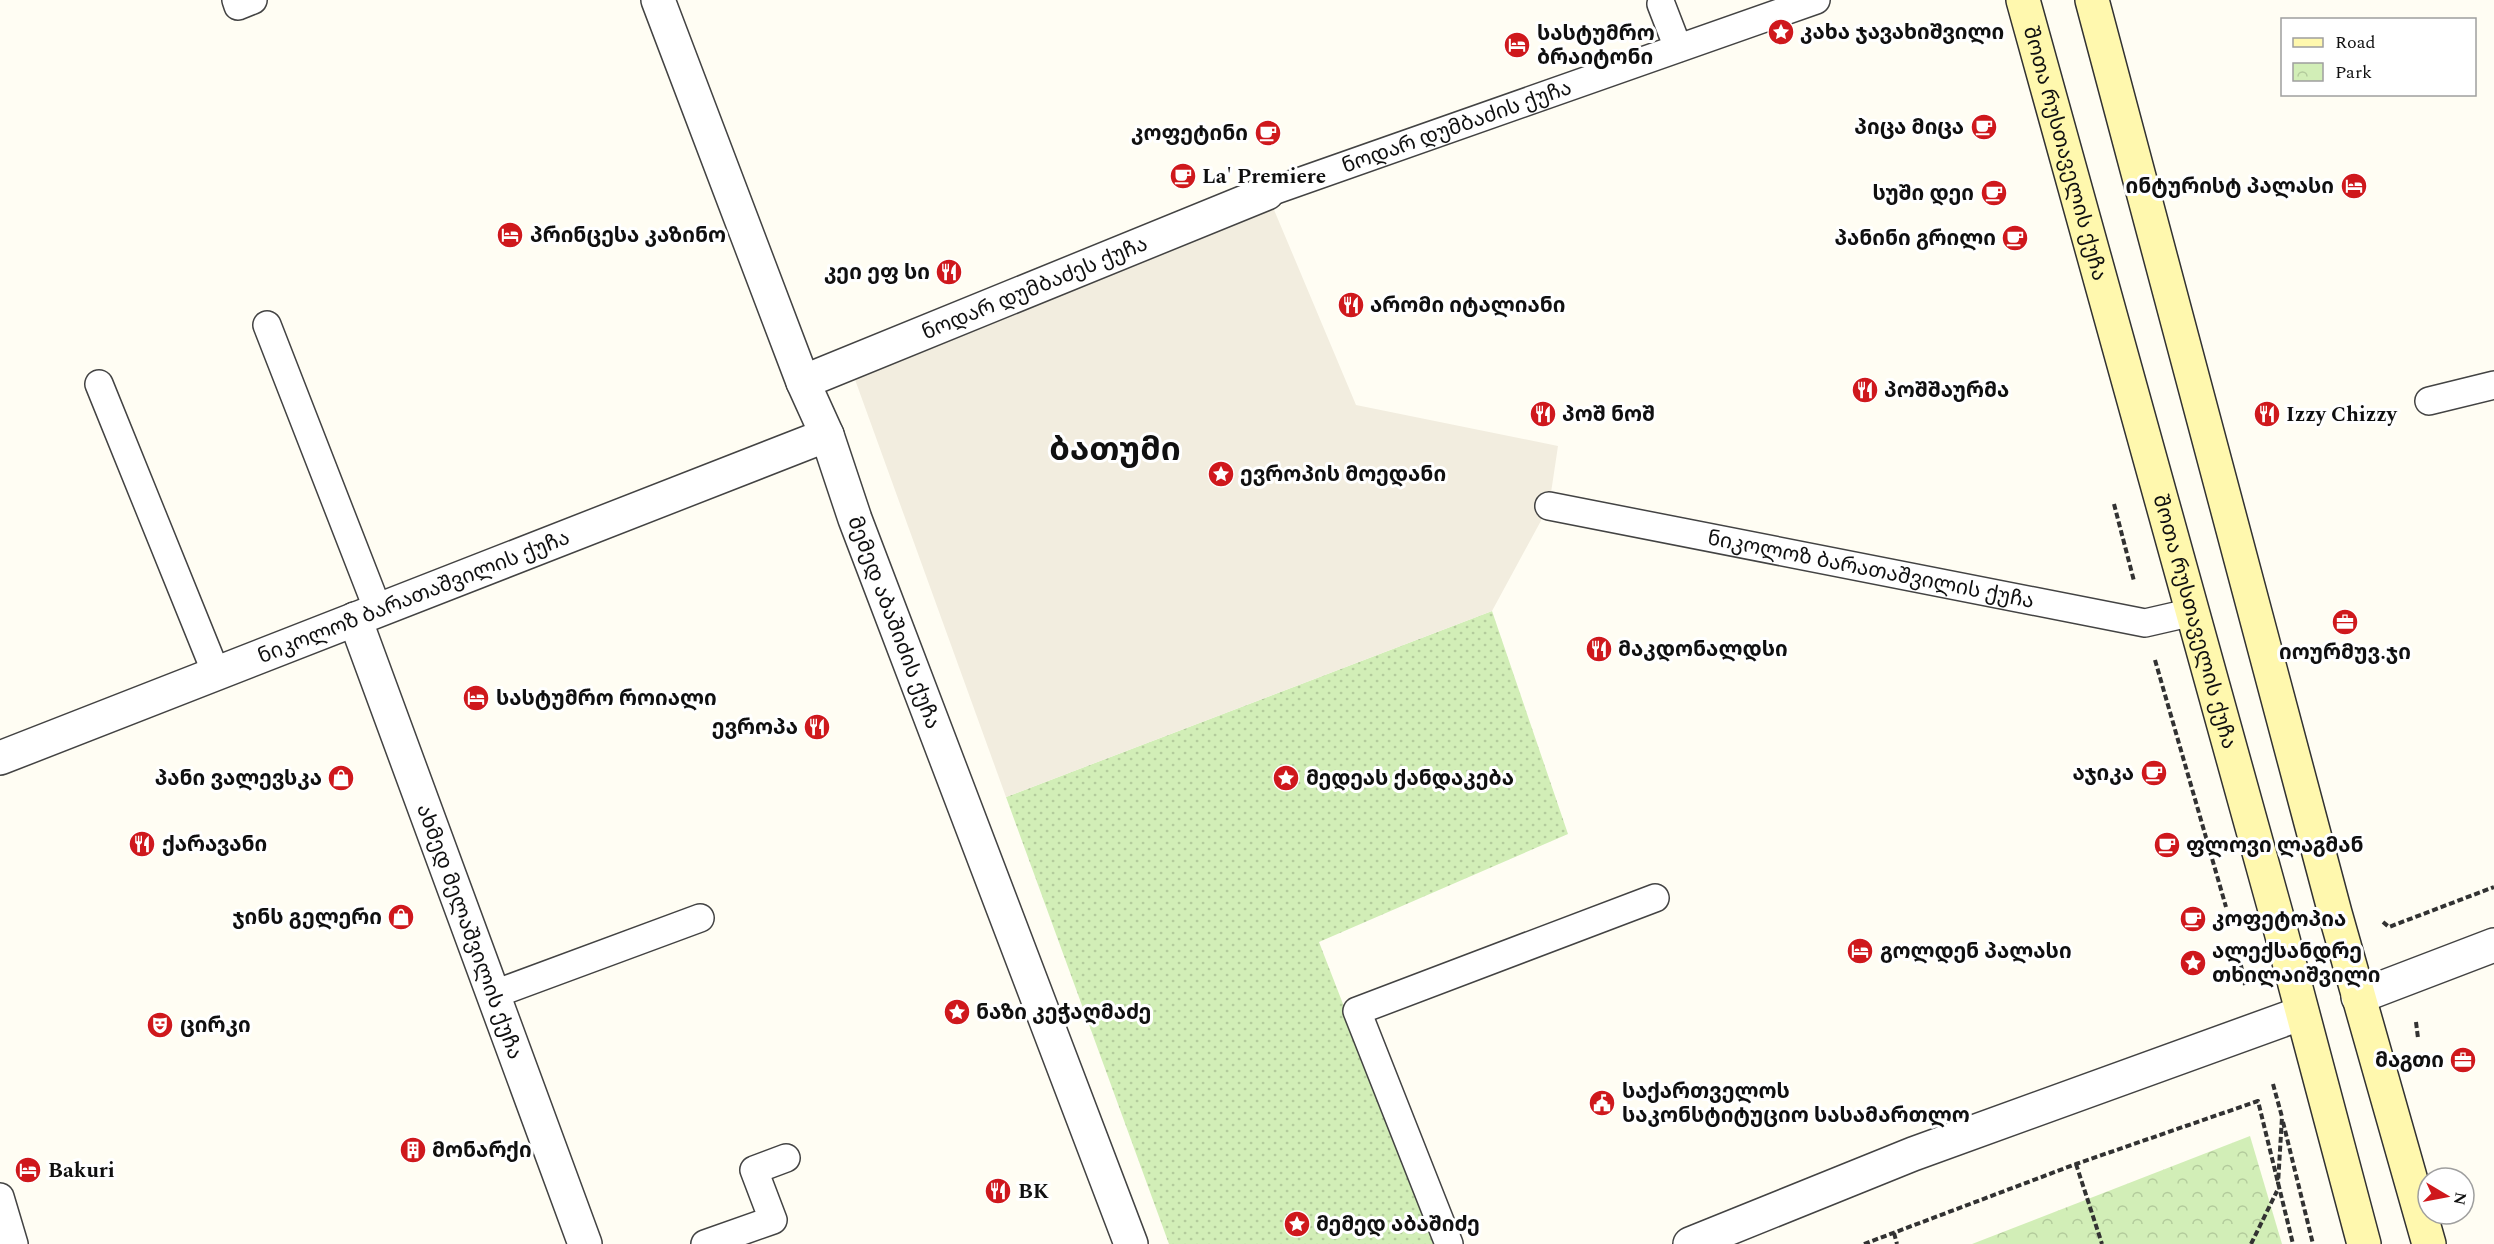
<svg xmlns="http://www.w3.org/2000/svg" width="2494" height="1244" font-family="Spectral,'Noto Sans Georgian',serif">
<style>
.grass{fill:url(#grass-dots)}
.park{fill:url(#park-crowns)}
.plaza{fill:#f2eddf}
.lines{fill:none;stroke-linecap:round;stroke-linejoin:round}
.lane-casing{stroke:#434343;stroke-width:30}
.street-casing{stroke:#434343;stroke-width:36}
.secondary-casing{stroke:#323232;stroke-width:36}
.path{stroke:#323232;stroke-width:4;stroke-dasharray:6 3;stroke-linecap:butt}
.lane{stroke:#fff;stroke-width:27}
.street{stroke:#fff;stroke-width:33}
.secondary{stroke:#fff8ae;stroke-width:33}
.labels{text-anchor:middle;stroke-width:6;stroke-linejoin:round;paint-order:stroke}
.poi-label{font-size:21px;font-weight:bold;fill:#101010;stroke:#fff;text-anchor:start}
.street-label{font-size:21px;fill:#101010;stroke:#fff}
.town-label{font-size:33px;font-weight:bold;fill:#101010;stroke:#fff}
</style>
<defs>
<pattern id="grass-dots" width="8" height="8" patternUnits="userSpaceOnUse" patternTransform="scale(1.5)"><rect width="8" height="8" fill="#d2eeb7"/><path d="M2 2h.1M6 6h.1" fill="none" stroke="#b3cb9c" stroke-width="1.8" stroke-linecap="round"/></pattern>
<pattern id="park-crowns" width="20" height="18" patternUnits="userSpaceOnUse" patternTransform="scale(1.5)"><rect width="20" height="18" fill="#d2eeb7"/><path d="M2 6a3 3 0 1 1 6 0M12 15a3 3 0 1 1 6 0" fill="none" stroke="#b3cb9c"/></pattern>
</defs>
<rect width="100%" height="100%" fill="#fffdf3"/>
<!-- grass -->
<polygon class="grass" points="1492,611 1568,834 1319,942 1436,1244 1169,1244 1006,797"/>
<!-- park -->
<polygon class="park" points="2250,1136 2282,1244 1972,1244"/>
<!-- plaza -->
<polygon class="plaza" points="1267,193 1356,405 1558,446 1549,506 1492,611 1006,797 849,363"/>
<g class="lines">
<defs>
<g id="lane">
<polyline points="236,0 238,6 253,0"/>
<polyline points="1661,4 1678,48"/>
<path id="s1" d="M1267,193L1816,0"/>
<polyline points="267,325 378,610"/>
<polyline points="99,384 216,673"/>
<polyline points="2429,401 2494,385"/>
<path id="s2" d="M1549,506L2145,623L2193,612"/>
<polyline points="492,995 700,918"/>
<polyline points="0,1197 14,1244"/>
<polyline points="705,1244 773,1220 754,1170 786,1158"/>
<polyline points="1449,1244 1357,1011 1655,898"/>
</g>
<g id="street">
<path id="s3" d="M658,0L803,382L827,435L855,519L1131,1244"/>
<path id="s4" d="M803,382L1267,193"/>
<path id="s5" d="M355,619L585,1244"/>
<path id="s6" d="M0,758L827,435"/>
<polyline points="2358,997 2494,945"/>
<polyline points="1690,1244 1913,1154 2302,1013"/>
</g>
<g id="secondary">
<path id="s7" d="M2023,0L2280,928L2364,1244"/>
<polyline points="2092,0 2335,913 2429,1244"/>
</g>
</defs>
<!-- lane casing -->
<use href="#lane" class="lane-casing"/>
<!-- street casing -->
<use href="#street" class="street-casing"/>
<!-- secondary casing -->
<use href="#secondary" class="secondary-casing"/>
<!-- path -->
<g class="path">
<polyline points="2114,504 2134,581"/>
<polyline points="2155,660 2226,907"/>
<polyline points="2383,922 2389,927 2494,887"/>
<polyline points="2237,946 2245,985"/>
<polyline points="2416,1022 2418,1038"/>
<polyline points="2273,1084 2282,1117 2278,1184"/>
<polyline points="2283,1122 2313,1244"/>
<polyline points="2076,1164 2102,1244"/>
<polyline points="1894,1233 1897,1244"/>
<polyline points="1864,1244 2076,1164 2258,1101 2293,1244"/>
<polyline points="2251,1244 2277,1191"/>
</g>
<!-- lane -->
<use href="#lane" class="lane"/>
<!-- street -->
<use href="#street" class="street"/>
<!-- secondary -->
<use href="#secondary" class="secondary"/>
</g>
<!-- icons -->
<defs>
<symbol id="sight-disc" viewBox="-11 -11 22 22"><circle r="9.5" fill="#cf181c" stroke="#fff"/><path d="M0-6L1.8-2.2L6-1.7L2.9 1.2L3.7 5.4L0 3.3L-3.7 5.4L-2.9 1.2L-6-1.7L-1.8-2.2Z" fill="#fff"/></symbol>
<symbol id="hotel-disc" viewBox="-11 -11 22 22"><circle r="9.5" fill="#cf181c" stroke="#fff"/><path d="M-6-4.5h1.5V1H6V5H4.5V3h-9V5H-6ZM-4 0a1.8 1.8 0 1 1 3.6 0ZM.5 0V-2.5h3Q6-2.5 6 0Z" fill="#fff"/></symbol>
<symbol id="cafe-disc" viewBox="-11 -11 22 22"><circle r="9.5" fill="#cf181c" stroke="#fff"/><path d="M-5.5-4.5H6V0H3Q3 3.5 0 3.5H-2.5Q-5.5 3.5-5.5 0ZM3-3.2v2h1.7v-2ZM-6 4.5H4V6H-6Z" fill="#fff"/></symbol>
<symbol id="restaurant-disc" viewBox="-11 -11 22 22"><circle r="9.5" fill="#cf181c" stroke="#fff"/><path d="M-5-6h1v4h1v-4h1v4h1v-4h1v5L-1.5 .5V6h-2V.5L-5-1ZM5-6V6H3V1.5H1.5Q1.5-4 5-6Z" fill="#fff"/></symbol>
<symbol id="office-disc" viewBox="-11 -11 22 22"><circle r="9.5" fill="#cf181c" stroke="#fff"/><path d="M-6-3h4V-5.5h4V-3h4V5H-6ZM-1-4.5V-3h2v-1.5ZM-6 0V1H6V0Z" fill="#fff"/></symbol>
<symbol id="shop-disc" viewBox="-11 -11 22 22"><circle r="9.5" fill="#cf181c" stroke="#fff"/><path d="M-5-2.5h2.3a2.7 3.5 0 0 1 5.4 0H5L5.5 6h-11ZM-1.5-2.5h3a1.5 2.3 0 0 0-3 0Z" fill="#fff"/></symbol>
<symbol id="theatre-disc" viewBox="-11 -11 22 22"><circle r="9.5" fill="#cf181c" stroke="#fff"/><path d="M-5-5.5Q0-4 5-5.5V0Q5 5 0 6Q-5 5-5 0ZM-3.3-2.5H-1v1.5H-3.3ZM1-2.5H3.3v1.5H1ZM-2.8 1Q0 5.5 2.8 1Z" fill="#fff"/></symbol>
<symbol id="civic-disc" viewBox="-11 -11 22 22"><circle r="9.5" fill="#cf181c" stroke="#fff"/><path d="M-.6-6.5H3V-4.5H.6V-3L4-1V1h2V6H-6V1h2V-1L-.6-3ZM-1.2 2.5V6h2.4V2.5Z" fill="#fff"/></symbol>
<symbol id="building-disc" viewBox="-11 -11 22 22"><circle r="9.5" fill="#cf181c" stroke="#fff"/><path d="M-4-6H4V6H1V3H-1V6H-4ZM-2.5-4.3h1.7v1.8h-1.7ZM.8-4.3h1.7v1.8H.8ZM-2.5-1h1.7V.8h-1.7ZM.8-1h1.7V.8H.8Z" fill="#fff"/></symbol>
</defs>
<g fill-rule="evenodd">
<use href="#sight-disc" x="1766" y="17" width="30" height="30"/>
<use href="#hotel-disc" x="1502" y="30" width="30" height="30"/>
<use href="#cafe-disc" x="1969" y="112" width="30" height="30"/>
<use href="#cafe-disc" x="1253" y="118" width="30" height="30"/>
<use href="#cafe-disc" x="1168" y="161" width="30" height="30"/>
<use href="#hotel-disc" x="2339" y="171" width="30" height="30"/>
<use href="#cafe-disc" x="1979" y="178" width="30" height="30"/>
<use href="#hotel-disc" x="495" y="220" width="30" height="30"/>
<use href="#cafe-disc" x="2000" y="223" width="30" height="30"/>
<use href="#restaurant-disc" x="934" y="257" width="30" height="30"/>
<use href="#restaurant-disc" x="1336" y="290" width="30" height="30"/>
<use href="#restaurant-disc" x="1850" y="375" width="30" height="30"/>
<use href="#restaurant-disc" x="1528" y="399" width="30" height="30"/>
<use href="#restaurant-disc" x="2252" y="399" width="30" height="30"/>
<use href="#sight-disc" x="1206" y="459" width="30" height="30"/>
<use href="#office-disc" x="2330" y="607" width="30" height="30"/>
<use href="#restaurant-disc" x="1584" y="634" width="30" height="30"/>
<use href="#hotel-disc" x="461" y="683" width="30" height="30"/>
<use href="#restaurant-disc" x="802" y="712" width="30" height="30"/>
<use href="#cafe-disc" x="2139" y="758" width="30" height="30"/>
<use href="#shop-disc" x="326" y="763" width="30" height="30"/>
<use href="#sight-disc" x="1271" y="763" width="30" height="30"/>
<use href="#restaurant-disc" x="127" y="829" width="30" height="30"/>
<use href="#cafe-disc" x="2152" y="830" width="30" height="30"/>
<use href="#shop-disc" x="386" y="902" width="30" height="30"/>
<use href="#cafe-disc" x="2178" y="904" width="30" height="30"/>
<use href="#hotel-disc" x="1845" y="936" width="30" height="30"/>
<use href="#sight-disc" x="2178" y="948" width="30" height="30"/>
<use href="#sight-disc" x="942" y="997" width="30" height="30"/>
<use href="#theatre-disc" x="145" y="1010" width="30" height="30"/>
<use href="#office-disc" x="2448" y="1045" width="30" height="30"/>
<use href="#civic-disc" x="1587" y="1088" width="30" height="30"/>
<use href="#building-disc" x="398" y="1135" width="30" height="30"/>
<use href="#hotel-disc" x="13" y="1155" width="30" height="30"/>
<use href="#restaurant-disc" x="983" y="1176" width="30" height="30"/>
<use href="#sight-disc" x="1282" y="1209" width="30" height="30"/>
</g>
<g class="labels">
<!-- poi labels -->
<g class="poi-label">
<text x="1800" y="39">კახა ჯავახიშვილი</text>
<text x="1537" y="40">სასტუმრო<tspan x="1537" dy="24">ბრაიტონი</tspan></text>
<text x="1964" y="134" text-anchor="end">პიცა მიცა</text>
<text x="1248" y="140" text-anchor="end">კოფეტინი</text>
<text x="1202" y="183">La' Premiere</text>
<text x="2334" y="193" text-anchor="end">ინტურისტ პალასი</text>
<text x="1974" y="200" text-anchor="end">სუში დეი</text>
<text x="530" y="242">პრინცესა კაზინო</text>
<text x="1996" y="245" text-anchor="end">პანინი გრილი</text>
<text x="930" y="279" text-anchor="end">კეი ეფ სი</text>
<text x="1370" y="312">არომი იტალიანი</text>
<text x="1884" y="397">პოშშაურმა</text>
<text x="1562" y="421">პოშ ნოშ</text>
<text x="2286" y="421">Izzy Chizzy</text>
<text x="1240" y="481">ევროპის მოედანი</text>
<text x="1618" y="656">მაკდონალდსი</text>
<text x="2345" y="659" text-anchor="middle">იოურმუვ.ჯი</text>
<text x="496" y="705">სასტუმრო როიალი</text>
<text x="798" y="734" text-anchor="end">ევროპა</text>
<text x="2134" y="780" text-anchor="end">აჯიკა</text>
<text x="322" y="785" text-anchor="end">პანი ვალევსკა</text>
<text x="1306" y="785">მედეას ქანდაკება</text>
<text x="162" y="851">ქარავანი</text>
<text x="2186" y="852">ფლოვი ლაგმან</text>
<text x="382" y="924" text-anchor="end">ჯინს გელერი</text>
<text x="2212" y="926">კოფეტოპია</text>
<text x="1880" y="958">გოლდენ პალასი</text>
<text x="2212" y="958">ალექსანდრე<tspan x="2212" dy="24">თხილაიშვილი</tspan></text>
<text x="976" y="1019">ნაზი კეჭაღმაძე</text>
<text x="180" y="1032">ცირკი</text>
<text x="2444" y="1067" text-anchor="end">მაგთი</text>
<text x="1622" y="1098">საქართველოს<tspan x="1622" dy="24">საკონსტიტუციო სასამართლო</tspan></text>
<text x="432" y="1157">მონარქი</text>
<text x="48" y="1177">Bakuri</text>
<text x="1018" y="1198">BK</text>
<text x="1316" y="1231">მემედ აბაშიძე</text>
</g>
<!-- street labels -->
<g class="street-label">
<text dy="7" stroke="none"><textPath href="#s1" startOffset="201">ნოდარ დუმბაძის ქუჩა</textPath></text>
<text dy="7" stroke="none"><textPath href="#s7" startOffset="159">შოთა რუსთაველის ქუჩა</textPath></text>
<text dy="7" stroke="none"><textPath href="#s4" startOffset="250">ნოდარ დუმბაძეს ქუჩა</textPath></text>
<text dy="7" stroke="none"><textPath href="#s2" startOffset="328">ნიკოლოზ ბარათაშვილის ქუჩა</textPath></text>
<text dy="7" stroke="none"><textPath href="#s6" startOffset="444">ნიკოლოზ ბარათაშვილის ქუჩა</textPath></text>
<text dy="7" stroke="none"><textPath href="#s7" startOffset="645">შოთა რუსთაველის ქუჩა</textPath></text>
<text dy="7" stroke="none"><textPath href="#s3" startOffset="666">მემედ აბაშიძის ქუჩა</textPath></text>
<text dy="7" stroke="none"><textPath href="#s5" startOffset="333">ახმედ მელაშვილის ქუჩა</textPath></text>
</g>
<!-- town labels -->
<g class="town-label">
<text x="1115" y="460">ბათუმი</text>
</g>
</g>
<!-- legend -->
<rect x="2281" y="18" width="195" height="78" fill="#ffffff" stroke="#9f9f9f" stroke-width="1.5"/>
<rect x="2293" y="38" width="30" height="9" fill="#fff8ae" stroke="#9f9f9f" stroke-width="1.5"/>
<text x="2335" y="48" font-size="18" fill="#101010">Road</text>
<rect x="2293" y="63" width="30" height="18" fill="url(#park-crowns)" stroke="#9f9f9f" stroke-width="1.5"/>
<text x="2335" y="78" font-size="18" fill="#101010">Park</text>
<!-- north arrow -->
<g transform="translate(2446 1196) rotate(100)"><circle r="28" fill="#ffffff" stroke="#9f9f9f" stroke-width="1.5"/>
<path d="M0-4.5L10 22L0 15L-10 22Z" fill="#cf181c"/>
<text y="-9" font-size="16" font-weight="bold" text-anchor="middle" fill="#101010">N</text>
</g>
</svg>
